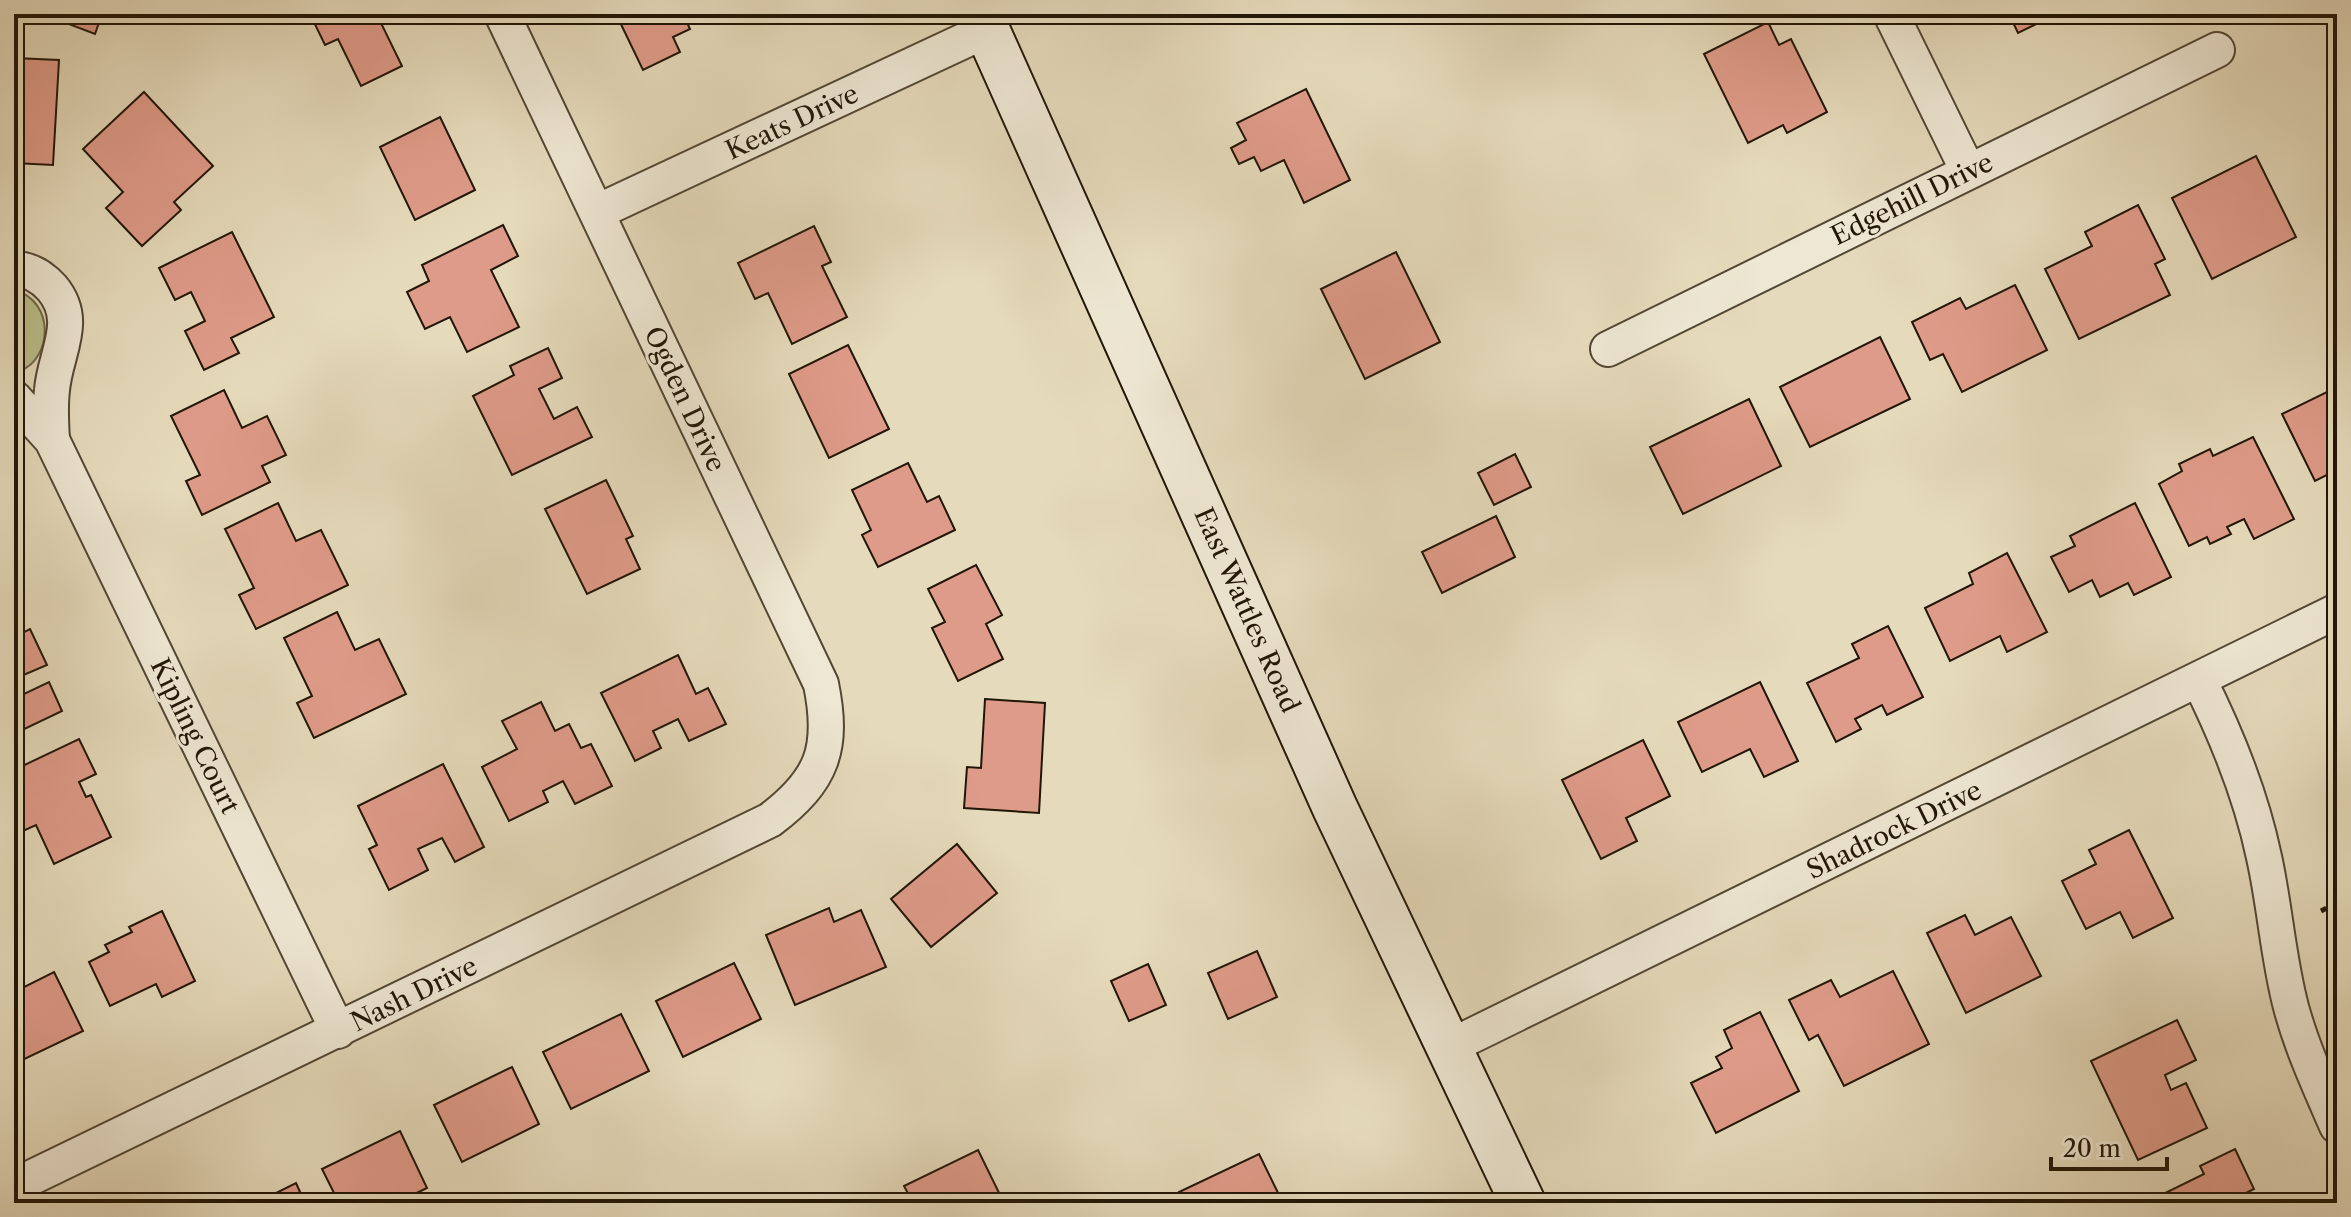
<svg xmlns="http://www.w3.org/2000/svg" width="2351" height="1217" font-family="'Libre Caslon Text',serif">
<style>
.green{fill:#bbbe8c;stroke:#6e6a4a;stroke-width:2}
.building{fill:#df9b89;stroke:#211607;stroke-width:2}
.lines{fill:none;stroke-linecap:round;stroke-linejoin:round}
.street-casing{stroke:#524734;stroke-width:38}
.secondary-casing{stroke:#211607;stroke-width:48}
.path{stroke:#211607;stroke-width:5;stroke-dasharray:6 4;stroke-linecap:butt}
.street{stroke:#eee7d3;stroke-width:34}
.secondary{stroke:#eee7d3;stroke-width:44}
.labels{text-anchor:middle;stroke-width:6;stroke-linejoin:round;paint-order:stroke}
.street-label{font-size:26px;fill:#211607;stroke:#eee7d3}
</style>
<rect width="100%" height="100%" fill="#e5dabb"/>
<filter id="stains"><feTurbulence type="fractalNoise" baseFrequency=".0025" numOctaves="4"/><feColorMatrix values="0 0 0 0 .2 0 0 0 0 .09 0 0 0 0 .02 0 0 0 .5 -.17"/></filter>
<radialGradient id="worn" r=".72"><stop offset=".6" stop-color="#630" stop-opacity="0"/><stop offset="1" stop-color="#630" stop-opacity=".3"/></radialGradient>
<!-- green -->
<path class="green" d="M14,290C56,301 52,359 20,371L14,370Z"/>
<!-- building -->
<g class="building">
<polygon points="69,14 102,14 95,34 66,23"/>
<polygon points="310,14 388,14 379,19 402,66 361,86 338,39 325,45"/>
<polygon points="620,14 683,14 690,29 673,37 680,52 643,70 617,16"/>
<polygon points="1678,14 1701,14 1683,23"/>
<polygon points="2009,14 2057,14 2018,33"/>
<polygon points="1768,22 1779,45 1791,39 1827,112 1787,133 1783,125 1748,143 1704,54"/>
<polygon points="14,58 59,60 53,165 14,163"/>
<polygon points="1306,89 1350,180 1304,203 1284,160 1261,171 1254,157 1239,164 1231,148 1246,140 1237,123"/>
<polygon points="144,92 213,166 174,202 181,210 142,246 106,208 123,192 83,149"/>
<polygon points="440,117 475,190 415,220 380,147"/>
<polygon points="2256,156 2296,237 2212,279 2172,198"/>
<polygon points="2138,205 2165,259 2155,264 2170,295 2079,339 2045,269 2092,246 2085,232"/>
<polygon points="503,225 518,256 491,270 519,327 467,352 450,317 425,329 407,292 429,281 422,265"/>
<polygon points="814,226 831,262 822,266 847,317 792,344 768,293 755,299 738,263"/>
<polygon points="232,232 274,317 231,338 239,353 204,370 185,331 205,321 191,292 175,300 159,268"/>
<polygon points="1396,252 1440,342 1365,379 1321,289"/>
<polygon points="2015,285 2047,350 1962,392 1943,354 1930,360 1912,322 1960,298 1966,309"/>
<polygon points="1880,337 1910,399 1810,447 1780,387"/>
<polygon points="848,345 889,429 829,458 789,374"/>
<polygon points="548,348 562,378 539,389 554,419 577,407 592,437 512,475 473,396 514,375 510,366"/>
<polygon points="2337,387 2337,470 2315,481 2282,414"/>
<polygon points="224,390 242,428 267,416 286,455 262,466 270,482 202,515 186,481 200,475 171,416"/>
<polygon points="1749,399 1781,466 1683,514 1650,447"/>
<polygon points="2253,437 2294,519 2254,539 2244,519 2227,527 2231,534 2210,544 2207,537 2189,546 2159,484 2182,471 2179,464 2210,449 2213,456"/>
<polygon points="1515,454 1531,487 1494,505 1478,473"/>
<polygon points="908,463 927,502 939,496 955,530 878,567 862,535 871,530 852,490"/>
<polygon points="606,480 633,536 626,539 640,569 587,594 545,509"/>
<polygon points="278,503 296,541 321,530 348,585 256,629 239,595 254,588 225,529"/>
<polygon points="2135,503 2171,577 2134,595 2128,583 2100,597 2092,580 2069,592 2051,557 2075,546 2070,536"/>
<polygon points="1496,516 1515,557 1442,593 1422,552"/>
<polygon points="2007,553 2047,632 2007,652 2000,636 1950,661 1925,608 1973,584 1969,573"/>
<polygon points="976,565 1002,615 986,624 1003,659 958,681 932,628 945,622 928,589"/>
<polygon points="337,612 355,650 379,639 406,694 314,738 297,703 312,696 284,638"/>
<polygon points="1888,626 1923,697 1887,715 1882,705 1855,719 1861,729 1836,742 1807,683 1859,658 1852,644"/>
<polygon points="30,629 47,665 14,679 22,695 49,682 62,711 14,734 14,637"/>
<polygon points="678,655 696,694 708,688 726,724 689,741 678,719 653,731 661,748 635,761 601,693"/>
<polygon points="1760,682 1798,761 1764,777 1750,749 1702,772 1678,722"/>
<polygon points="985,699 1045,703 1039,813 964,808 967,767 981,768"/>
<polygon points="541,702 555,731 569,724 581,748 591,744 612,786 575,804 563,781 543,791 548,802 509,821 482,767 517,749 502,721"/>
<polygon points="79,739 96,774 79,782 86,797 91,795 111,837 54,864 36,825 14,835 14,770"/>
<polygon points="1643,740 1670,796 1626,818 1637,841 1601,859 1562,780"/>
<polygon points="443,764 484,847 455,862 442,838 418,849 428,870 389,890 369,849 377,845 358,806"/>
<polygon points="2129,830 2173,918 2133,938 2120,912 2086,929 2062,881 2096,864 2089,850"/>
<polygon points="957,844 997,893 931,947 891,899"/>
<polygon points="829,908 834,922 861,910 886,967 795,1005 766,935"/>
<polygon points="162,911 195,981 162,997 156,984 110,1006 89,962 109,952 105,945 132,932 129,927"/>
<polygon points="1965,915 1975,935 2011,917 2041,976 1966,1013 1927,933"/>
<polygon points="1257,951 1277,997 1228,1019 1208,973"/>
<polygon points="734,963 761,1019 683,1057 656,1001"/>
<polygon points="1148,964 1166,1005 1129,1021 1111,981"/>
<polygon points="1893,971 1929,1044 1844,1086 1818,1035 1809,1040 1789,1000 1831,980 1840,997"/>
<polygon points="54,972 83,1031 14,1064 14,992"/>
<polygon points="1760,1012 1799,1091 1716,1133 1691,1083 1722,1068 1716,1057 1732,1048 1724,1030"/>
<polygon points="621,1014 649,1071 571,1109 543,1052"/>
<polygon points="2177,1020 2196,1060 2165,1075 2171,1090 2186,1083 2207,1128 2138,1160 2091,1061"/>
<polygon points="512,1067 539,1124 462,1162 434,1105"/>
<polygon points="400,1131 427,1188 396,1203 339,1203 322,1169"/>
<polygon points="2235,1149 2254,1189 2236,1198 2238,1203 2150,1203 2149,1201 2204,1174 2200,1166"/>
<polygon points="978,1150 1004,1203 913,1203 904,1186"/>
<polygon points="1259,1154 1283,1203 1184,1203 1179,1192"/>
<polygon points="296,1183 305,1203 256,1203"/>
</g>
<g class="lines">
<defs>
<g id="street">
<polyline points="1891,14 1968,171"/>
<polyline points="597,212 987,30"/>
<path d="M14,269C29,269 42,277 52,288C80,321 55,353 52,390C50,406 51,424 52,440"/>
<polyline points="1608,349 2217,50"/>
<polyline points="14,398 52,440 338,1031"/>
<path d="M2199,680C2227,736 2251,795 2264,857C2275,906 2278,958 2291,1007C2302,1048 2320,1087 2337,1126"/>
<polyline points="1449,1047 2337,611"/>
<path d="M14,1186L770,820C823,780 834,748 821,684L502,14"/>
</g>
<polyline id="secondary" points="980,14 1335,808 1523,1203"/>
</defs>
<!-- street casing -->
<use href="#street" class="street-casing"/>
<!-- secondary casing -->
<use href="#secondary" class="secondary-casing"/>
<!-- path -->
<polyline class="path" points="2321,911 2337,903"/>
<!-- street -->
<use href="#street" class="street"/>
<!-- secondary -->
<use href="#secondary" class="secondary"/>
</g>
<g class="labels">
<!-- street labels -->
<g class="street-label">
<text transform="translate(792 122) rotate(-25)" y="9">Keats Drive</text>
<text transform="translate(1912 199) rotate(-26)" y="9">Edgehill Drive</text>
<text transform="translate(685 399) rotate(65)" y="9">Ogden Drive</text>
<text transform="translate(1247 610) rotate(66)" y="9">East Wattles Road</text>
<text transform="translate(195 736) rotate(64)" y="9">Kipling Court</text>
<text transform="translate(1894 830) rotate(-26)" y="9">Shadrock Drive</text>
<text transform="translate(414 994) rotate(-26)" y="9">Nash Drive</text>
</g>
</g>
<!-- margin -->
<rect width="2351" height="1217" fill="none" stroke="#e5dabb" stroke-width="48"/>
<rect x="16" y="16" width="2319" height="1185" fill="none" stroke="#211607" stroke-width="4"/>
<rect x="24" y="24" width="2303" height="1169" fill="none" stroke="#211607" stroke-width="2"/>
<!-- scale -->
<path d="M2051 1157v12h116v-12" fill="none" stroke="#211607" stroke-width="4"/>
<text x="2063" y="1157" font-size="24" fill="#211607" stroke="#eee7d3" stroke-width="6" paint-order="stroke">20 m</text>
<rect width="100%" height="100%" filter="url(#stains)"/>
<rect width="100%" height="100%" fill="url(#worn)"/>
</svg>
